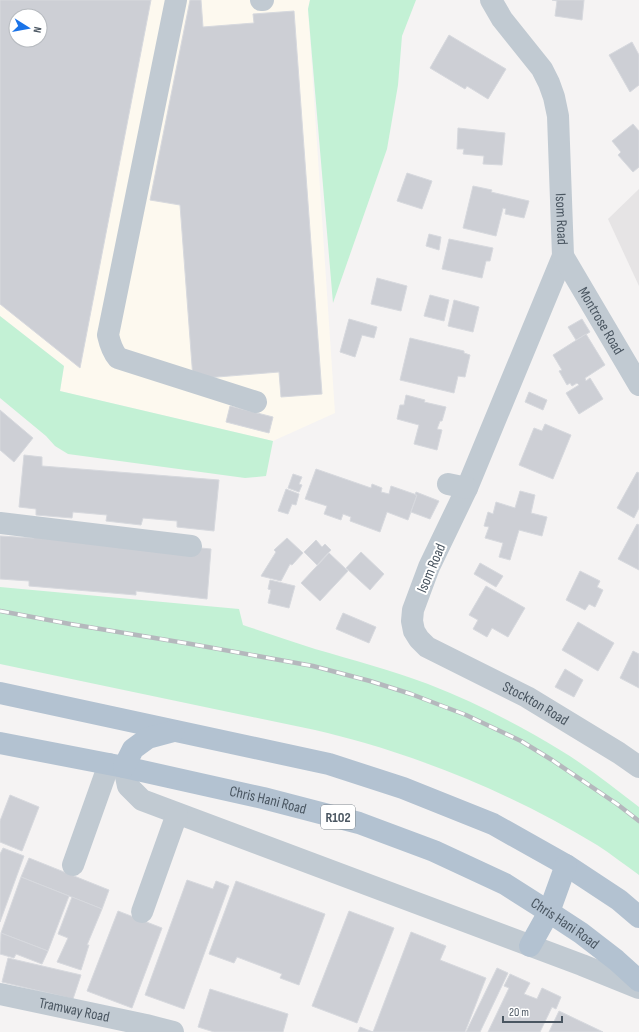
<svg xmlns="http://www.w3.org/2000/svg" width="639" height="1032" font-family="'Sofia Sans Condensed',sans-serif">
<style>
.commercial{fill:#fdf9ef;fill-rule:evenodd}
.education{fill:#e6e4e5}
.green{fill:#c3f1d5}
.building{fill:#cdcfd5;stroke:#d7d9de;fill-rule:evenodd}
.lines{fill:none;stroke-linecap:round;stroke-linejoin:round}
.minor{stroke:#c1cad2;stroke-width:22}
.major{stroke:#b3c2d1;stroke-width:22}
.rail-casing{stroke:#b5b8bd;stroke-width:4.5}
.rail{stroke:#fff;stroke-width:3;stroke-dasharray:9;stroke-linecap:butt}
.labels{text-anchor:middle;stroke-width:4;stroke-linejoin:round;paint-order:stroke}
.shield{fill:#fff;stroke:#808990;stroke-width:1}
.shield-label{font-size:14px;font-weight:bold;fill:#4a5661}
.street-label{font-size:15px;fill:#4a5661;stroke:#fff}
</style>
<rect width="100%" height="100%" fill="#f5f3f3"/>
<!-- commercial -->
<path class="commercial" d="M0,0H310L308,9L335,413L273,441L60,391L64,366L0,316ZM16,16H40V40H16Z"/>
<!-- education -->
<polygon class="education" points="639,189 639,286 608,219"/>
<!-- green -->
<g class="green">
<polygon points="310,0 416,0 402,36 398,85 387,149 333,303 308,9"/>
<polygon points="0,316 64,366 60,391 273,441 266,476 245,478 68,454 55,446 46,436 0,398"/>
<path d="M0,587L239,609L243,625C267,633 291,641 315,649C353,660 391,670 428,684C474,702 518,724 560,750C588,767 613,787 639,807V875C625,865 611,854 597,845C525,801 446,767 365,743C348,738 332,734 315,730L0,664Z"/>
</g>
<!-- building -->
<g class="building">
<path d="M0,0H151L80,368L0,304ZM16,16H40V40H16Z"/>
<polygon points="190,0 201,0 203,27 254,23 253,14 294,11 322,394 281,397 279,372 193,379 180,205 150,200"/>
<polygon points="552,0 584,0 582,20 555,16 557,1"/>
<polygon points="449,35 506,69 488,99 467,86 465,89 430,68"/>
<polygon points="632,42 639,55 639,85 630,92 609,55"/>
<polygon points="633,124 639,131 639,167 633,172 618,155 621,152 612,141"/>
<polygon points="458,128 505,133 502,165 483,164 484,156 463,154 464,149 457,149"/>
<polygon points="407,173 432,181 422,209 397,201"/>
<polygon points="473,186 492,190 491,192 529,201 524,218 505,214 506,209 503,208 496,236 463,228"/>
<polygon points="429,234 441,237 439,250 426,246"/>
<polygon points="449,239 493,248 490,261 486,261 482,278 442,269"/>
<polygon points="377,278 407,286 401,311 371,304"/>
<polygon points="430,295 449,300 444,321 424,316"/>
<polygon points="454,300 479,307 473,332 448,326"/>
<polygon points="349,319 377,327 374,338 362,335 355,357 340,352"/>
<polygon points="582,319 590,332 576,340 568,327"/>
<polygon points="586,334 605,365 585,378 586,381 590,378 603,399 579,414 566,393 579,385 577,383 572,386 570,383 567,385 559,371 562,370 553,355"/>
<polygon points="410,338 464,351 464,353 470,355 465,377 458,376 454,393 400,380"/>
<polygon points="529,392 547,400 543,410 525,402"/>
<polygon points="406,395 425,400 424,402 446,407 442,421 440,421 437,429 442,430 437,450 414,444 419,425 397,419 400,405 404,405"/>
<polygon points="230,406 273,417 269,433 226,422"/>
<polygon points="0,410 33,438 14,462 0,450"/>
<polygon points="545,424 571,435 553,479 519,465 534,428 542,431"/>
<polygon points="24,455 42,457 42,466 219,480 214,531 177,527 177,521 143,518 141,525 106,521 107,515 73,512 72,518 36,515 36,509 19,507"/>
<polygon points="316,469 371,488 372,484 382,488 381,492 389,494 391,486 417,495 408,520 387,512 380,532 350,521 351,517 343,514 341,520 324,514 327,506 305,499"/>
<polygon points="637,472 639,473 639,508 634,518 617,508"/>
<polygon points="293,474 302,477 299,484 302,485 299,492 288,488"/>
<polygon points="286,489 299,494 296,505 292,504 288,514 278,511"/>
<polygon points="520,491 535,495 531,513 547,517 542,536 519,530 510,560 499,557 503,543 485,538 489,527 484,526 488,512 493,514 496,502 515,508"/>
<polygon points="416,492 439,501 430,519 411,512 417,495 415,495"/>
<polygon points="637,524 639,525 639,570 618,559"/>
<polygon points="34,532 211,549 207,599 136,591 136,595 29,586 29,581 0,579 0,536 34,538"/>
<polygon points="287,538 303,553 292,565 290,564 281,581 261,576 276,552 274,550"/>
<polygon points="316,540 322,547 325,544 331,550 317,565 304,552"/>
<polygon points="361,552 384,574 370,590 346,568"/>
<polygon points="329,553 348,571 320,601 301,583"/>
<polygon points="480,563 503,576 496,587 474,574"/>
<polygon points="580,571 600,581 597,587 603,590 595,607 589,604 585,610 566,600"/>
<polygon points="270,580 295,586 289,608 268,603 271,590 268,589"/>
<polygon points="486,586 525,608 508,637 492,628 487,637 473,629 478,620 469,615"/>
<polygon points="343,613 376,627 369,643 336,629"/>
<polygon points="578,622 614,643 598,671 562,650"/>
<polygon points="633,651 639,654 639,688 620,678"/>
<polygon points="565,669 583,680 574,697 555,687"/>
<polygon points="10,795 39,807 22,851 0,842 0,821"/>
<polygon points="3,848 24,856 0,922 0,854"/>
<polygon points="29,858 109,890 102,909 21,877"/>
<polygon points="21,877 69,896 48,951 1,933"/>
<polygon points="187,880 213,889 216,881 229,886 184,1009 145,995"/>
<polygon points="236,881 325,914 299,985 280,978 282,974 237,957 234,963 209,954"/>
<polygon points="72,897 102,909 87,945 89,945 81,970 57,962 68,938 58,934"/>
<polygon points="118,911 162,928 132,1008 87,991"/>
<polygon points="349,911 394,928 357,1023 312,1006"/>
<polygon points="411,932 446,946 440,960 486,978 465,1032 358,1032 360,1027 373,1032"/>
<polygon points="1,933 48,951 42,964 16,954 14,958 0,954"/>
<polygon points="8,958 81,975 73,999 2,982"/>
<polygon points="497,968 508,973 480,1032 466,1032"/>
<polygon points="510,974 530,983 524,994 537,999 542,988 561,997 556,1009 552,1007 540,1032 488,1032 509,988 504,986"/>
<polygon points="210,989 288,1014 283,1032 214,1032 198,1027"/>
<polygon points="559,1011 601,1031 603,1032 549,1032"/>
</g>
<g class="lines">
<!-- minor -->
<g class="minor">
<path d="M176,0L108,335C110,344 112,351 118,358L256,402"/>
<polyline points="261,0 263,0"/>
<path id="s1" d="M491,0L502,19L542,69L549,83L554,97L558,116L563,256L467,488L429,567L413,610L412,621L414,631L419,639L427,647L527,697L619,753L639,767"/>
<path id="s2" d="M563,256L639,385"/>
<polyline points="448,484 467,488"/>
<polyline points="0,523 191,546"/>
<polyline points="124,767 128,786 142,800 582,965 639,988"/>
<polyline points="73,865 109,764"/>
<polyline points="142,912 177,814"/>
<path id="s3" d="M0,994L146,1025L173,1032"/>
</g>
<!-- major -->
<g class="major">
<polyline points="0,693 329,764 403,788 493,824 566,865 619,900 639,917"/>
<path id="s4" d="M0,743L124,767L263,798L359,823L434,851L505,884L549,912L581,933L616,960L639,981"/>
<polyline points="124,767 133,749 148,738 174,731"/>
<polyline points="530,946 549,912 566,865"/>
</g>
<defs>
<polyline id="rail" points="0,611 70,624 191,644 313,666 370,681 411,694 466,715 521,741 552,760 617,804 639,821"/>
</defs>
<!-- rail casing -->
<use href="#rail" class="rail-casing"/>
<!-- rail -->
<use href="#rail" class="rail"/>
</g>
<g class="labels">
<!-- shield labels -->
<rect class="shield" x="321" y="805" width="34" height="24" rx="3"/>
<g class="shield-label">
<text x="338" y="822">R102</text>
</g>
<!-- street labels -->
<g class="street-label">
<text dy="5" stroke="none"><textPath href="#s1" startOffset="239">Isom Road</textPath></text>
<text dy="5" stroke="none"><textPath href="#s2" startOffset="75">Montrose Road</textPath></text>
<text transform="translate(431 568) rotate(-67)" y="5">Isom Road</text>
<text dy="5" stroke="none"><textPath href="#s1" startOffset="825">Stockton Road</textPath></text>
<text dy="5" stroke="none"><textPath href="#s4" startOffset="274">Chris Hani Road</textPath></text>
<text dy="5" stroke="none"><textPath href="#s4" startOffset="598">Chris Hani Road</textPath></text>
<text dy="5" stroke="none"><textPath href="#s3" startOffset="76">Tramway Road</textPath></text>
</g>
</g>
<!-- north arrow -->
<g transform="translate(28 28) rotate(101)"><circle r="19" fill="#ffffff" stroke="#b7bbc0"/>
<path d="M0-3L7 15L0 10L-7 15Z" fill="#1a73e8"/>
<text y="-6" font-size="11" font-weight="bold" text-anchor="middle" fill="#4a5661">N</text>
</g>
<!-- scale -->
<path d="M503 1016v6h59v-6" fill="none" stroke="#4a5661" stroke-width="2"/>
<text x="509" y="1016" font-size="12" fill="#4a5661" stroke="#ffffff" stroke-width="3" paint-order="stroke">20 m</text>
</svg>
